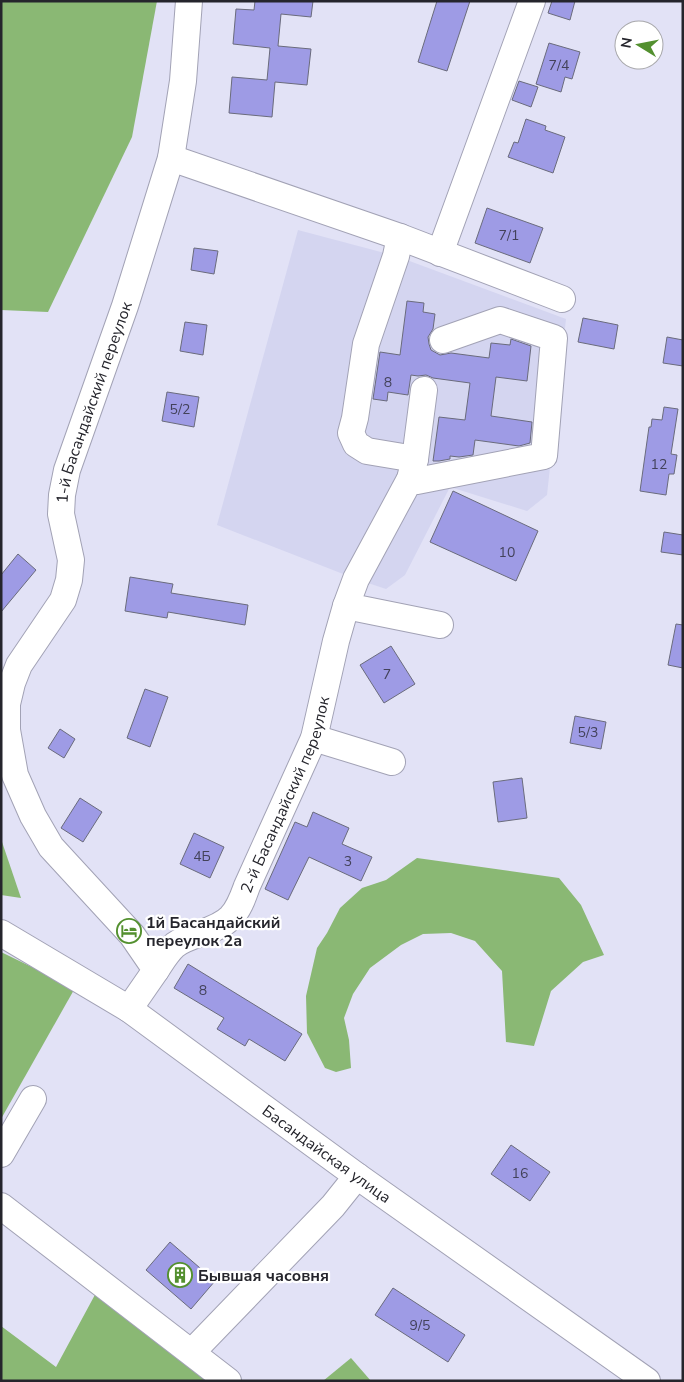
<svg xmlns="http://www.w3.org/2000/svg" width="684" height="1382" font-family="'Nunito Sans',sans-serif">
<style>
.built{fill:#d4d5f0}
.forest{fill:#8ab874}
.building{fill:#9e9be5;stroke:#6a6b7c}
.lines{fill:none;stroke-linecap:round;stroke-linejoin:round}
.minor-casing{stroke:#a2a2b5;stroke-width:28}
.minor{stroke:#fff;stroke-width:26}
.labels{text-anchor:middle;stroke-width:4.5;stroke-linejoin:round;paint-order:stroke}
.number-label{font-size:14px;fill:#43425a}
.street-label{font-size:16px;fill:#25252c;stroke:#fff}
.poi-label{font-size:16px;font-weight:bold;fill:#25252c;stroke:#fff;text-anchor:start}
</style>
<rect width="100%" height="100%" fill="#e2e2f6"/>
<!-- built -->
<polygon class="built" points="298,230 396,256 566,319 547,495 527,511 450,487 405,575 386,589 356,579 217,525"/>
<!-- forest -->
<g class="forest">
<polygon points="1,1 157,1 132,137 48,312 1,310"/>
<polygon points="1,839 21,898 1,895"/>
<polygon points="417,858 559,878 581,905 604,955 583,962 551,991 534,1046 506,1042 502,971 475,941 451,933 423,934 401,945 370,968 353,994 344,1018 349,1040 351,1068 336,1072 325,1068 307,1033 306,996 317,948 327,933 340,908 362,888 386,880"/>
<polygon points="1,952 75,988 1,1119"/>
<polygon points="97,1291 214,1381 1,1381 1,1326 56,1367"/>
<polygon points="351,1358 371,1381 323,1381"/>
</g>
<!-- building -->
<g class="building">
<polygon points="255,1 313,1 311,17 281,14 278,46 311,49 307,85 275,82 272,117 229,113 232,77 267,80 270,48 233,44 236,9 254,10"/>
<polygon points="437,1 470,1 447,71 418,62"/>
<polygon points="552,1 575,1 570,20 548,13"/>
<polygon points="549,43 580,52 572,79 565,77 561,92 536,84"/>
<polygon points="519,81 538,87 531,107 512,100"/>
<polygon points="526,119 546,126 545,130 565,137 553,173 508,157 514,142 518,143"/>
<polygon points="487,208 543,228 530,263 475,243"/>
<polygon points="194,248 218,251 214,274 191,270"/>
<polygon points="407,301 424,303 423,312 435,314 433,329 428,337 429,344 431,350 440,355 451,353 489,358 491,343 510,345 511,339 531,346 527,381 496,377 491,416 532,422 530,443 519,446 475,440 473,455 459,457 450,456 450,459 439,461 433,461 439,417 465,420 470,383 433,378 426,375 418,376 411,375 408,395 388,392 387,401 373,399 380,352 400,355"/>
<polygon points="583,318 618,325 614,349 578,342"/>
<polygon points="185,322 207,325 203,355 180,351"/>
<polygon points="667,337 683,340 683,366 663,363"/>
<polygon points="167,392 199,397 194,427 162,421"/>
<polygon points="664,407 678,409 671,454 677,455 674,474 669,474 666,495 640,491 649,427 651,427 652,419 662,420"/>
<polygon points="453,491 538,531 516,581 430,542"/>
<polygon points="664,532 683,535 683,555 661,552"/>
<polygon points="18,554 36,570 1,612 1,575"/>
<polygon points="130,577 173,584 171,593 248,605 245,625 168,612 167,618 125,611"/>
<polygon points="676,624 683,625 683,668 668,665"/>
<polygon points="391,646 415,684 384,703 360,665"/>
<polygon points="145,689 168,697 150,747 127,738"/>
<polygon points="575,716 606,722 601,749 570,743"/>
<polygon points="60,729 75,739 64,758 48,748"/>
<polygon points="522,778 527,818 498,822 493,782"/>
<polygon points="80,798 102,812 83,842 61,828"/>
<polygon points="313,812 349,828 342,844 372,857 361,881 309,857 288,900 265,889 295,822 307,827"/>
<polygon points="194,833 224,847 210,878 180,864"/>
<polygon points="188,964 302,1034 285,1061 249,1039 245,1046 217,1029 224,1018 174,988"/>
<polygon points="511,1145 550,1172 530,1201 491,1174"/>
<polygon points="170,1242 215,1281 191,1309 146,1270"/>
<polygon points="393,1288 465,1335 448,1362 375,1315"/>
</g>
<g class="lines">
<defs>
<g id="minor">
<polyline points="171,158 400,237 562,299"/>
<polyline points="400,237 396,256 366,344 355,418 351,433 356,444 367,451 415,459"/>
<polyline points="440,253 532,1"/>
<polyline points="410,479 417,481 544,456 554,338 500,320 443,340"/>
<polyline points="346,606 440,625"/>
<polyline points="314,738 392,762"/>
<path id="s1" d="M1,933L129,1009L357,1176L647,1381"/>
<path id="s2" d="M156,970C162,961 167,952 175,945C191,933 217,932 231,917C239,909 243,897 247,886L314,738L336,641L346,606L356,579L410,479L415,459L424,390"/>
<path id="s3" d="M129,1009L156,970L132,935L51,847L33,816L15,775L7,730V704L12,683L19,665L63,600L69,580L71,560L61,514L62,495L67,470L125,306L171,158L183,81L189,1"/>
<polyline points="1,1154 33,1099"/>
<polyline points="1,1206 228,1381"/>
<polyline points="192,1352 333,1206 357,1176"/>
</g>
</defs>
<!-- minor casing -->
<use href="#minor" class="minor-casing"/>
<!-- minor -->
<use href="#minor" class="minor"/>
</g>
<!-- icons -->
<defs>
<symbol id="hotel-ring" viewBox="-11 -11 22 22"><circle r="9.5" fill="#fff" stroke="#53902f" stroke-width="1.5"/><path d="M-6-4.5h1.5V1H6V5H4.5V3h-9V5H-6ZM-4 0a1.8 1.8 0 1 1 3.6 0ZM.5 0V-2.5h3Q6-2.5 6 0Z" fill="#53902f"/></symbol>
<symbol id="building-ring" viewBox="-11 -11 22 22"><circle r="9.5" fill="#fff" stroke="#53902f" stroke-width="1.5"/><path d="M-4-6H4V6H1V3H-1V6H-4ZM-2.5-4.3h1.7v1.8h-1.7ZM.8-4.3h1.7v1.8H.8ZM-2.5-1h1.7V.8h-1.7ZM.8-1h1.7V.8H.8Z" fill="#53902f"/></symbol>
</defs>
<g fill-rule="evenodd">
<use href="#hotel-ring" x="115" y="917" width="28" height="28"/>
<use href="#building-ring" x="166" y="1261" width="28" height="28"/>
</g>
<g class="labels">
<!-- number labels -->
<g class="number-label">
<text x="559" y="70">7/4</text>
<text x="509" y="240">7/1</text>
<text x="388" y="387">8</text>
<text x="180" y="414">5/2</text>
<text x="659" y="469">12</text>
<text x="507" y="557">10</text>
<text x="387" y="679">7</text>
<text x="588" y="737">5/3</text>
<text x="202" y="861">4Б</text>
<text x="348" y="866">3</text>
<text x="203" y="995">8</text>
<text x="520" y="1178">16</text>
<text x="420" y="1330">9/5</text>
</g>
<!-- street labels -->
<g class="street-label">
<text dy="6" stroke="none"><textPath href="#s3" startOffset="686">1-й Басандайский переулок</textPath></text>
<text dy="6" stroke="none"><textPath href="#s2" startOffset="229">2-й Басандайский переулок</textPath></text>
<text dy="6" stroke="none"><textPath href="#s1" startOffset="394">Басандайская улица</textPath></text>
</g>
<!-- poi labels -->
<g class="poi-label">
<text x="146" y="928">1й Басандайский<tspan x="146" dy="18">переулок 2а</tspan></text>
<text x="198" y="1281">Бывшая часовня</text>
</g>
</g>
<!-- border -->
<rect width="684" height="1382" fill="none" stroke="#25252c" stroke-width="5"/>
<!-- north arrow -->
<g transform="translate(639 45) rotate(280)"><circle r="24" fill="#ffffff" stroke="#a8a8ab"/>
<path d="M0-4L9 19L0 12L-9 19Z" fill="#53902f"/>
<text y="-8" font-size="14" font-weight="bold" text-anchor="middle" fill="#25252c">N</text>
</g>
</svg>
